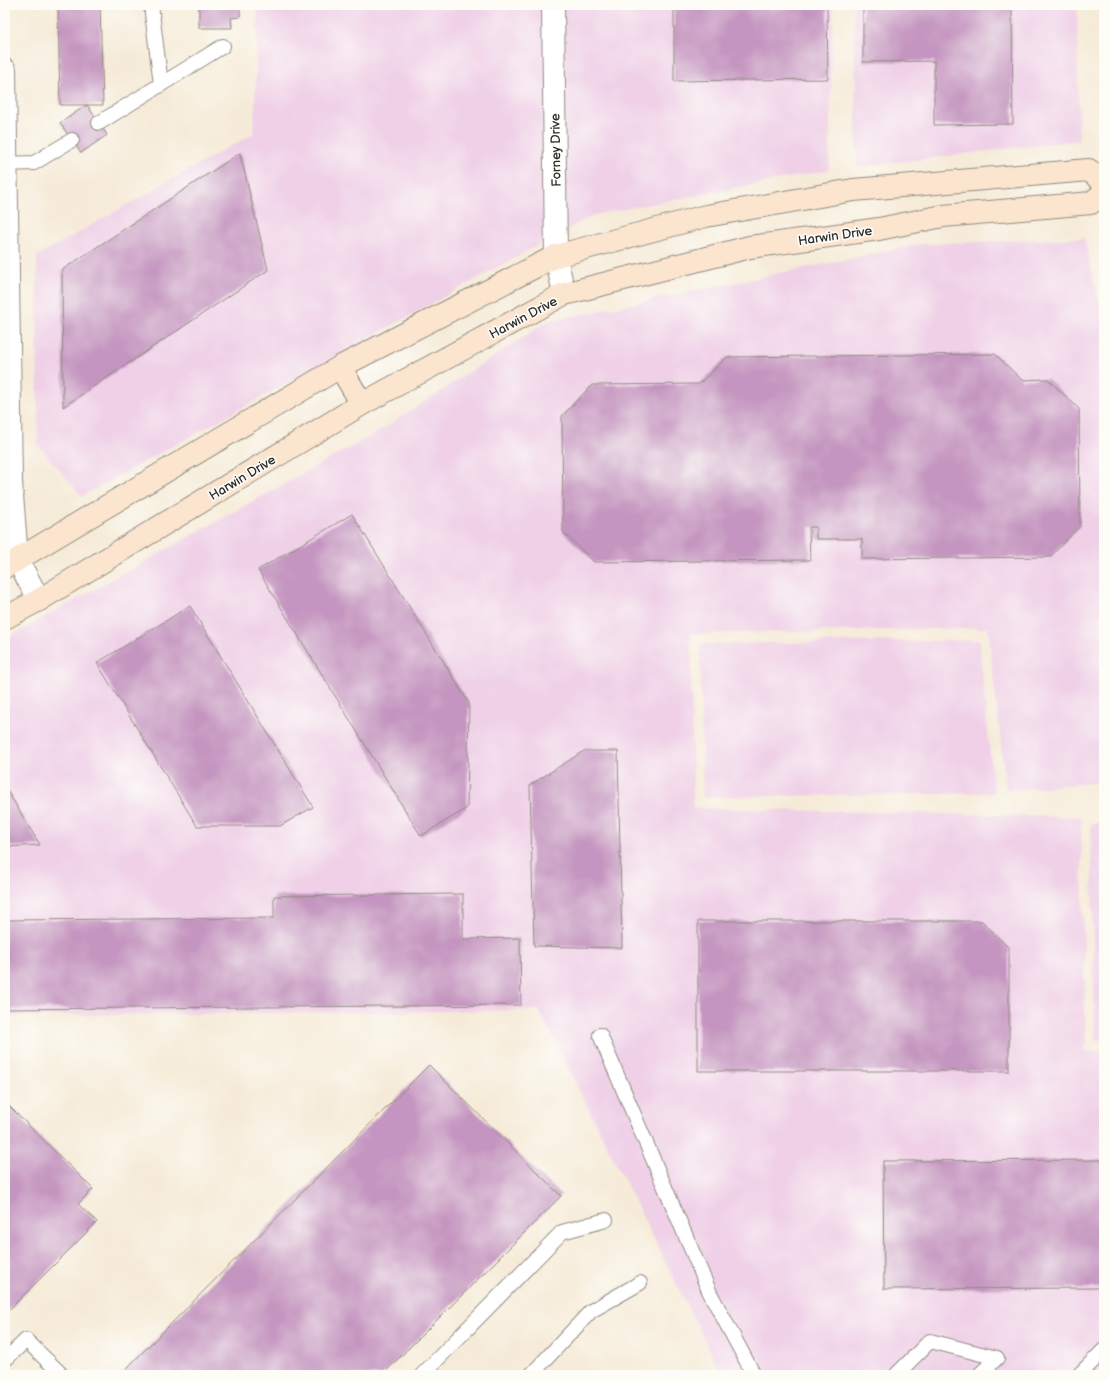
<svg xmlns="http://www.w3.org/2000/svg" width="1109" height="1380" font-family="'Balsamiq Sans',sans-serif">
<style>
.built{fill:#efd0e7}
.building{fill:#c495c0}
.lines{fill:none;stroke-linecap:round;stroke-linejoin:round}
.service-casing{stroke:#908b82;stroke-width:16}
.minor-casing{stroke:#908b82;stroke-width:24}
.secondary-casing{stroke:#908b82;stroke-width:24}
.service{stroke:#fff;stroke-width:14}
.minor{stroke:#fff;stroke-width:22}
.secondary{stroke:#fbe5cf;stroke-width:22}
.labels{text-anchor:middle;stroke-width:3.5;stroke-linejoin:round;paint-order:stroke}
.street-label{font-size:13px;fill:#2b2b2b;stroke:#fdfcf7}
</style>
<rect width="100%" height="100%" fill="#fdfcf7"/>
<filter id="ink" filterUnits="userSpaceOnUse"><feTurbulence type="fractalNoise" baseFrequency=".025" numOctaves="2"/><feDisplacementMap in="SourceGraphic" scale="8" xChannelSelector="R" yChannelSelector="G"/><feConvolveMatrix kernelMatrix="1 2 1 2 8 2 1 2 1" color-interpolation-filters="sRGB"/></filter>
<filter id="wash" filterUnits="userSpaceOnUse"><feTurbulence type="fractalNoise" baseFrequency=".012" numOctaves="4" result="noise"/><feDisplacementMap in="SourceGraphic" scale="16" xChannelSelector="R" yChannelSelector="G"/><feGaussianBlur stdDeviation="0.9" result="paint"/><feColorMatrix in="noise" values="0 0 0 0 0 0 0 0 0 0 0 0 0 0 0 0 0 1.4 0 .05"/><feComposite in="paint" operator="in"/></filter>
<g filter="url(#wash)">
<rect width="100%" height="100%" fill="#f6ebd8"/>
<!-- built -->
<g class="built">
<polygon points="258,5 833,5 829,170 593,215 82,496 38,445 37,256 254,133"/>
<polygon points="854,5 1077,5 1079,140 857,167"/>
<polygon points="1084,238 1104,322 1104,782 1006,790 988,628 691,634 693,808 1081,817 1086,1052 1104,1051 1104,1375 722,1375 539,1010 5,1016 5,639 383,429 548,321 921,244"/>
<polygon points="979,640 994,793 703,797 700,644"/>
<polygon points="1104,821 1104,1040 1095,1040 1091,824"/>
</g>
<g id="blocks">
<!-- building -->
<g class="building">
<polygon points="58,5 100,5 103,105 60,105"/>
<polygon points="199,5 240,5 240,17 231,18 232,28 199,28"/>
<polygon points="674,5 827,5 828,79 674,81"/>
<polygon points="863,5 1012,5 1013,124 934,125 934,61 863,62"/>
<polygon points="87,105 107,135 81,153 60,123"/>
<polygon points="240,153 268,270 63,407 62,270"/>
<polygon points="995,354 1022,380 1048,379 1079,409 1080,526 1050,557 862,559 862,539 816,539 816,527 809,527 810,560 594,562 563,532 562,416 592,385 699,384 727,357"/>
<polygon points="352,514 469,703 467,808 421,836 258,570"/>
<polygon points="190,606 313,807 280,826 197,826 97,663"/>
<polygon points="584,751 618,751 622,948 534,946 530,785"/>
<polygon points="5,787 40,845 5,847"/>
<polygon points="463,894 463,939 520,938 521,1005 5,1009 5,920 274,918 274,896"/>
<polygon points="698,921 982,921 1009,948 1009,1071 698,1071"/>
<polygon points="429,1065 561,1196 382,1375 120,1375"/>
<polygon points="5,1102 93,1189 78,1204 97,1222 5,1314"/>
<polygon points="1104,1160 1104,1288 884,1289 883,1161"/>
</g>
</g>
</g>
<g filter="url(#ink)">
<use href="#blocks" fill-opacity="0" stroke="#908b82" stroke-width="1"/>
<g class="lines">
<defs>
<g id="service">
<polyline points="151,5 161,84"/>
<polyline points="99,123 223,46"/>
<polyline points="6,164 34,163 72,140"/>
<polyline points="600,1035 710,1293 754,1375"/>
<polyline points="5,1360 26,1340 62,1375"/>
<polyline points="422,1375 562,1232 606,1220"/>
<polyline points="531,1375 591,1311 640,1283"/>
<polyline points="896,1375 930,1341 997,1358 979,1375"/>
<polyline points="1079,1375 1104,1350"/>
</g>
<g id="minor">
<polyline points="553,5 556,256 564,294"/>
<polyline points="5,70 11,482 17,559 39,600"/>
</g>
<g id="secondary">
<polyline points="340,367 362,404"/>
<polyline points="5,567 340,367 556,256 706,216 853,190 1089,170 1104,183"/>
<polyline points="5,618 39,600 362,404 564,294 750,247 879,229 943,216 1091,203 1104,193"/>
</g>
</defs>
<!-- service casing -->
<use href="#service" class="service-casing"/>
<!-- minor casing -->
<use href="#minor" class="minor-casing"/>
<!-- secondary casing -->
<use href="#secondary" class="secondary-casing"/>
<!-- service -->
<use href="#service" class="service"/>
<!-- minor -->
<use href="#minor" class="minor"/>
<!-- secondary -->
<use href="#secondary" class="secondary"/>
</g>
</g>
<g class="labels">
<!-- street labels -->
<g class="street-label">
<text transform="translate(555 150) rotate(-91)" y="5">Forney Drive</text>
<text transform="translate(835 235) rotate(-8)" y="5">Harwin Drive</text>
<text transform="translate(523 317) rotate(-28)" y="5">Harwin Drive</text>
<text transform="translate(242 477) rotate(-31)" y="5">Harwin Drive</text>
</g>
</g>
<!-- margin -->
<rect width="1109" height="1380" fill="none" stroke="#fdfcf7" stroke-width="20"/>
</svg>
